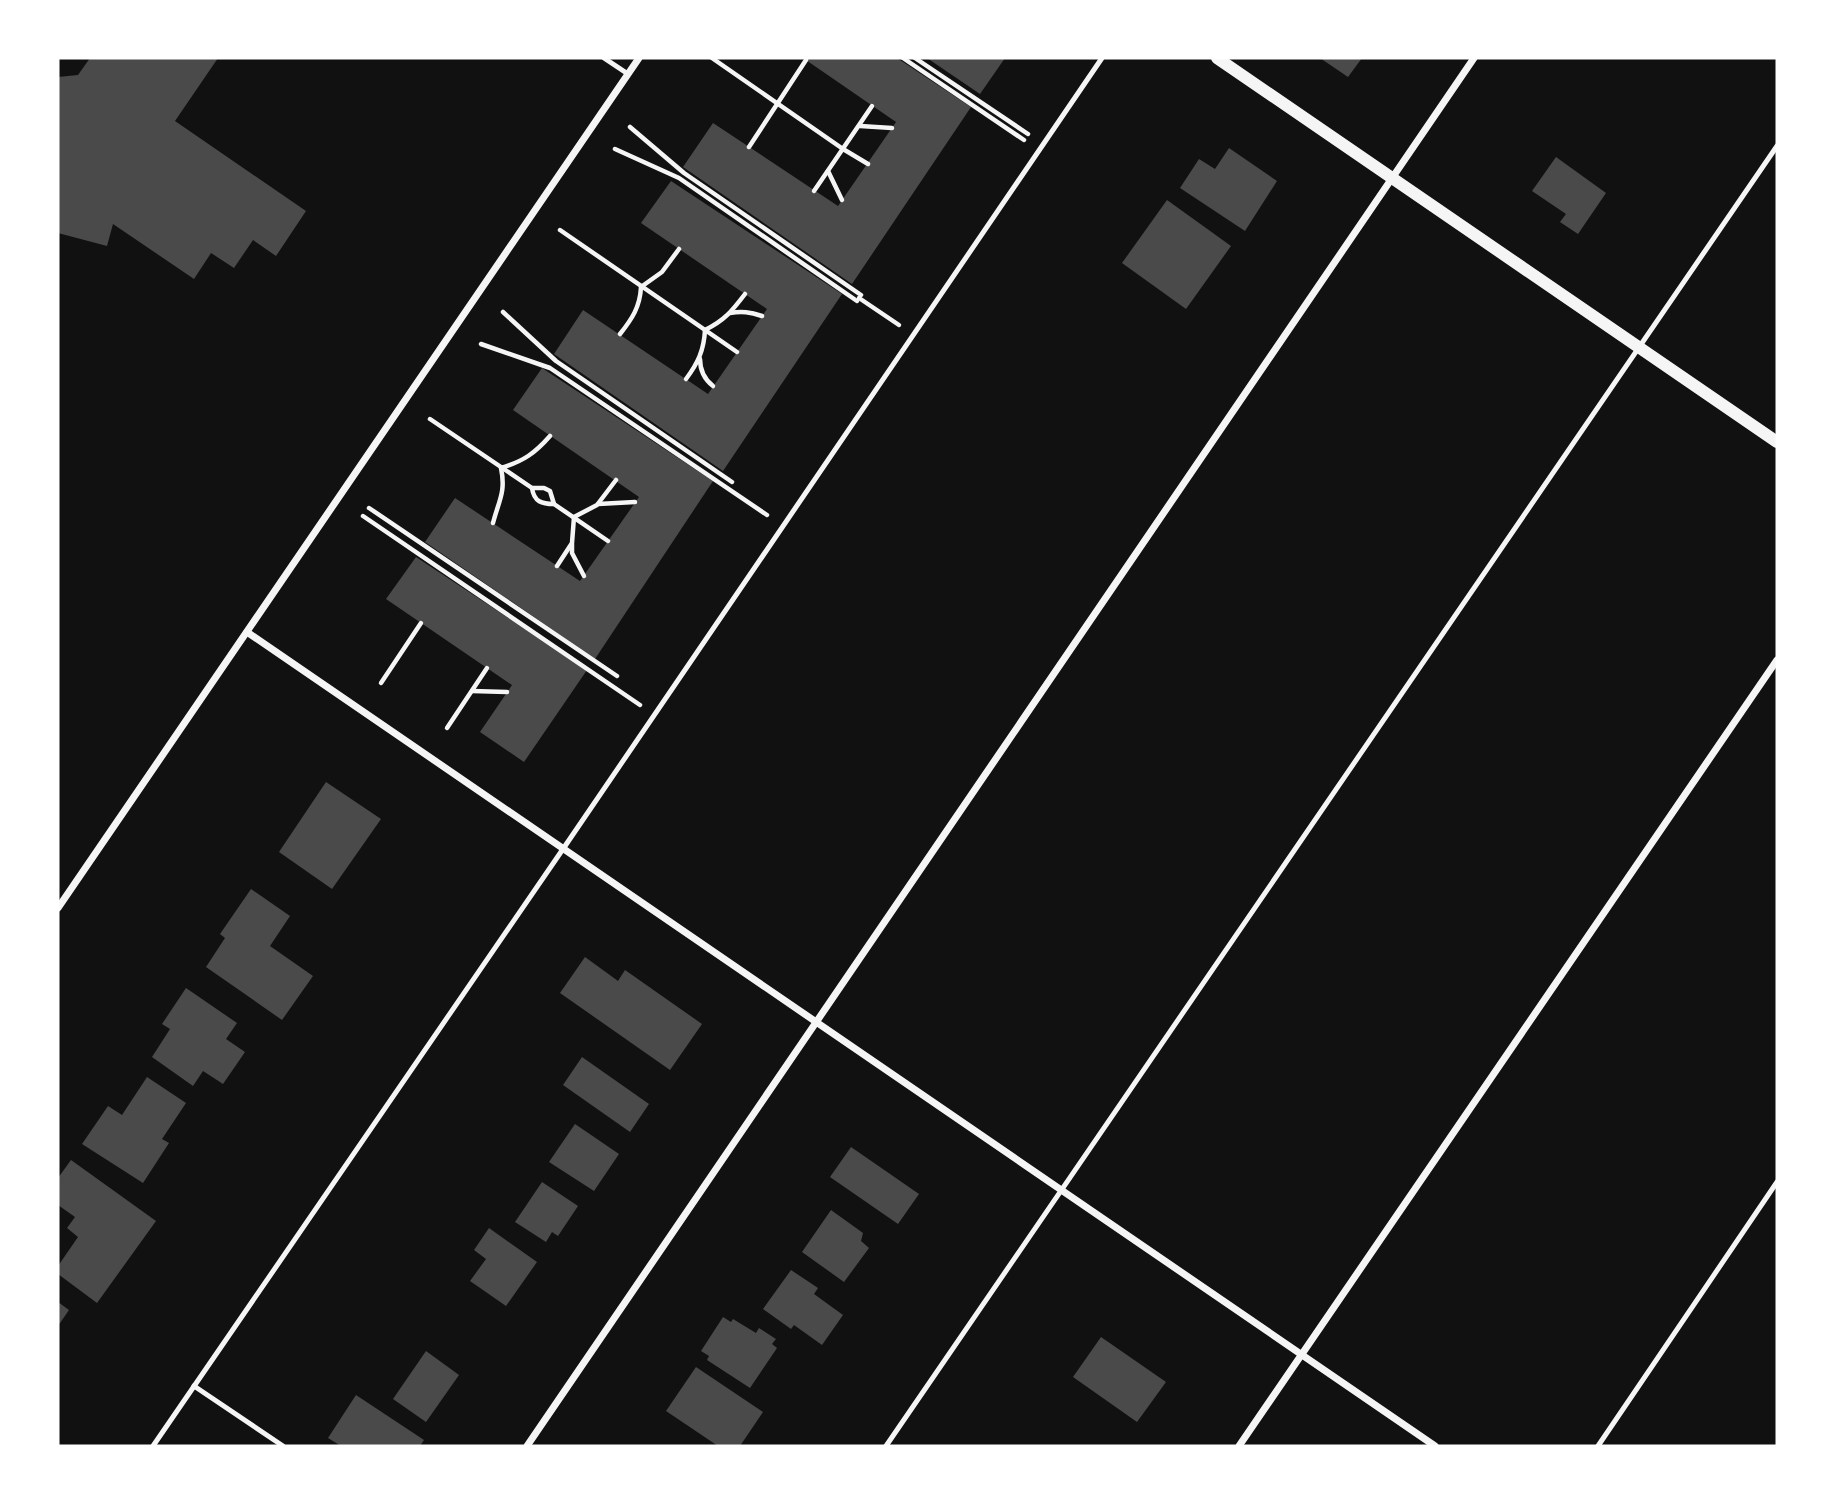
<svg xmlns="http://www.w3.org/2000/svg" width="1835" height="1504" font-family="'Roboto Condensed',sans-serif">
<style>
.building{fill:#4a4a4a}
.lines{fill:none;stroke-linecap:round;stroke-linejoin:round}
.path{stroke:#f5f5f5;stroke-width:4.5}
.service{stroke:#f5f5f5;stroke-width:5}
.minor{stroke:#f5f5f5;stroke-width:7}
.tertiary{stroke:#f5f5f5;stroke-width:12}
</style>
<rect width="100%" height="100%" fill="#111"/>
<!-- building -->
<g class="building">
<polygon points="90,58 218,58 175,121 306,211 276,256 253,240 234,268 211,253 194,279 113,224 107,246 58,233 58,77 78,75"/>
<polygon points="803,58 897,58 971,107 852,284 683,167 713,123 838,206 896,122"/>
<polygon points="927,58 1005,58 980,94"/>
<polygon points="1320,58 1362,58 1348,77"/>
<polygon points="1229,148 1277,181 1245,231 1180,188 1199,159 1215,169"/>
<polygon points="1556,157 1606,193 1578,234 1560,222 1566,214 1532,191"/>
<polygon points="671,181 842,294 723,471 554,354 583,310 708,394 767,309 641,223"/>
<polygon points="1167,200 1231,246 1186,309 1122,263"/>
<polygon points="542,368 713,481 595,659 425,542 455,498 580,581 639,497 513,410"/>
<polygon points="416,557 587,670 524,762 480,732 512,685 386,599"/>
<polygon points="326,782 381,819 332,889 279,852"/>
<polygon points="251,889 290,916 270,946 313,976 282,1020 206,967 225,938 220,934"/>
<polygon points="585,957 618,981 625,970 702,1024 670,1070 560,993"/>
<polygon points="186,988 237,1023 226,1039 245,1052 223,1084 203,1071 193,1086 152,1057 170,1029 162,1024"/>
<polygon points="582,1057 649,1104 630,1132 563,1085"/>
<polygon points="147,1077 186,1103 162,1139 169,1143 143,1183 82,1144 108,1106 122,1115"/>
<polygon points="575,1124 619,1154 594,1191 549,1162"/>
<polygon points="851,1147 919,1194 898,1224 830,1177"/>
<polygon points="71,1160 156,1221 97,1303 58,1274 58,1266 78,1237 67,1228 75,1217 58,1205 58,1178"/>
<polygon points="542,1182 578,1206 558,1236 552,1232 546,1242 515,1222"/>
<polygon points="831,1210 863,1233 861,1241 869,1248 844,1282 802,1252"/>
<polygon points="489,1228 537,1262 506,1306 470,1281 486,1259 474,1250"/>
<polygon points="791,1270 818,1288 814,1294 843,1315 822,1345 794,1325 791,1329 763,1309"/>
<polygon points="58,1302 69,1310 58,1326"/>
<polygon points="723,1317 731,1322 733,1319 756,1333 759,1328 776,1339 772,1344 777,1348 750,1388 707,1360 709,1356 701,1351"/>
<polygon points="1101,1337 1166,1382 1137,1422 1073,1377"/>
<polygon points="426,1351 459,1375 426,1422 393,1399"/>
<polygon points="696,1367 763,1412 740,1446 718,1446 666,1411"/>
<polygon points="356,1395 424,1440 420,1446 341,1446 328,1438"/>
</g>
<g class="lines">
<!-- path -->
<g class="path">
<polyline points="712,58 843,149 868,164"/>
<polyline points="903,58 1024,140"/>
<polyline points="915,58 1028,134"/>
<polyline points="860,126 892,128"/>
<polyline points="630,127 684,173 861,295"/>
<polyline points="749,147 806,60"/>
<polyline points="615,149 679,178 857,301"/>
<polyline points="828,171 842,200"/>
<polyline points="814,191 872,106"/>
<polyline points="560,230 737,352"/>
<polyline points="859,298 899,325"/>
<polyline points="503,312 556,361 732,482"/>
<path d="M730,313C742,311 750,312 762,316"/>
<path d="M620,334C632,319 640,307 641,287L662,272L679,249"/>
<polyline points="481,344 550,368 767,515"/>
<path d="M700,359C700,371 704,379 713,386"/>
<path d="M686,379C698,363 704,350 705,330C725,320 732,311 745,294"/>
<polyline points="430,419 532,488 544,488 550,491 554,504 608,541"/>
<path d="M532,488C534,502 542,504 554,504"/>
<polyline points="598,504 635,502"/>
<polyline points="369,508 617,676"/>
<polyline points="363,516 640,705"/>
<path d="M493,523C499,500 506,492 501,468C524,461 535,453 550,436"/>
<polyline points="572,544 572,553 584,576"/>
<polyline points="557,566 572,543 574,517 597,505 616,480"/>
<polyline points="381,683 421,623"/>
<polyline points="472,691 507,692"/>
<polyline points="447,728 487,668"/>
</g>
<!-- service -->
<g class="service">
<polyline points="604,58 628,74"/>
<polyline points="194,1386 283,1446"/>
<polyline points="153,1446 563,849 1102,58"/>
<polyline points="886,1446 1777,146"/>
<polyline points="1598,1446 1777,1182"/>
</g>
<!-- minor -->
<g class="minor">
<polyline points="247,632 1435,1446"/>
<polyline points="58,908 639,58"/>
<polyline points="527,1446 1474,58"/>
<polyline points="1239,1446 1777,660"/>
</g>
<!-- tertiary -->
<polyline class="tertiary" points="1217,58 1777,442"/>
</g>
<!-- border -->
<rect width="1835" height="1504" fill="none" stroke="#ffffff" stroke-width="119"/>
</svg>
